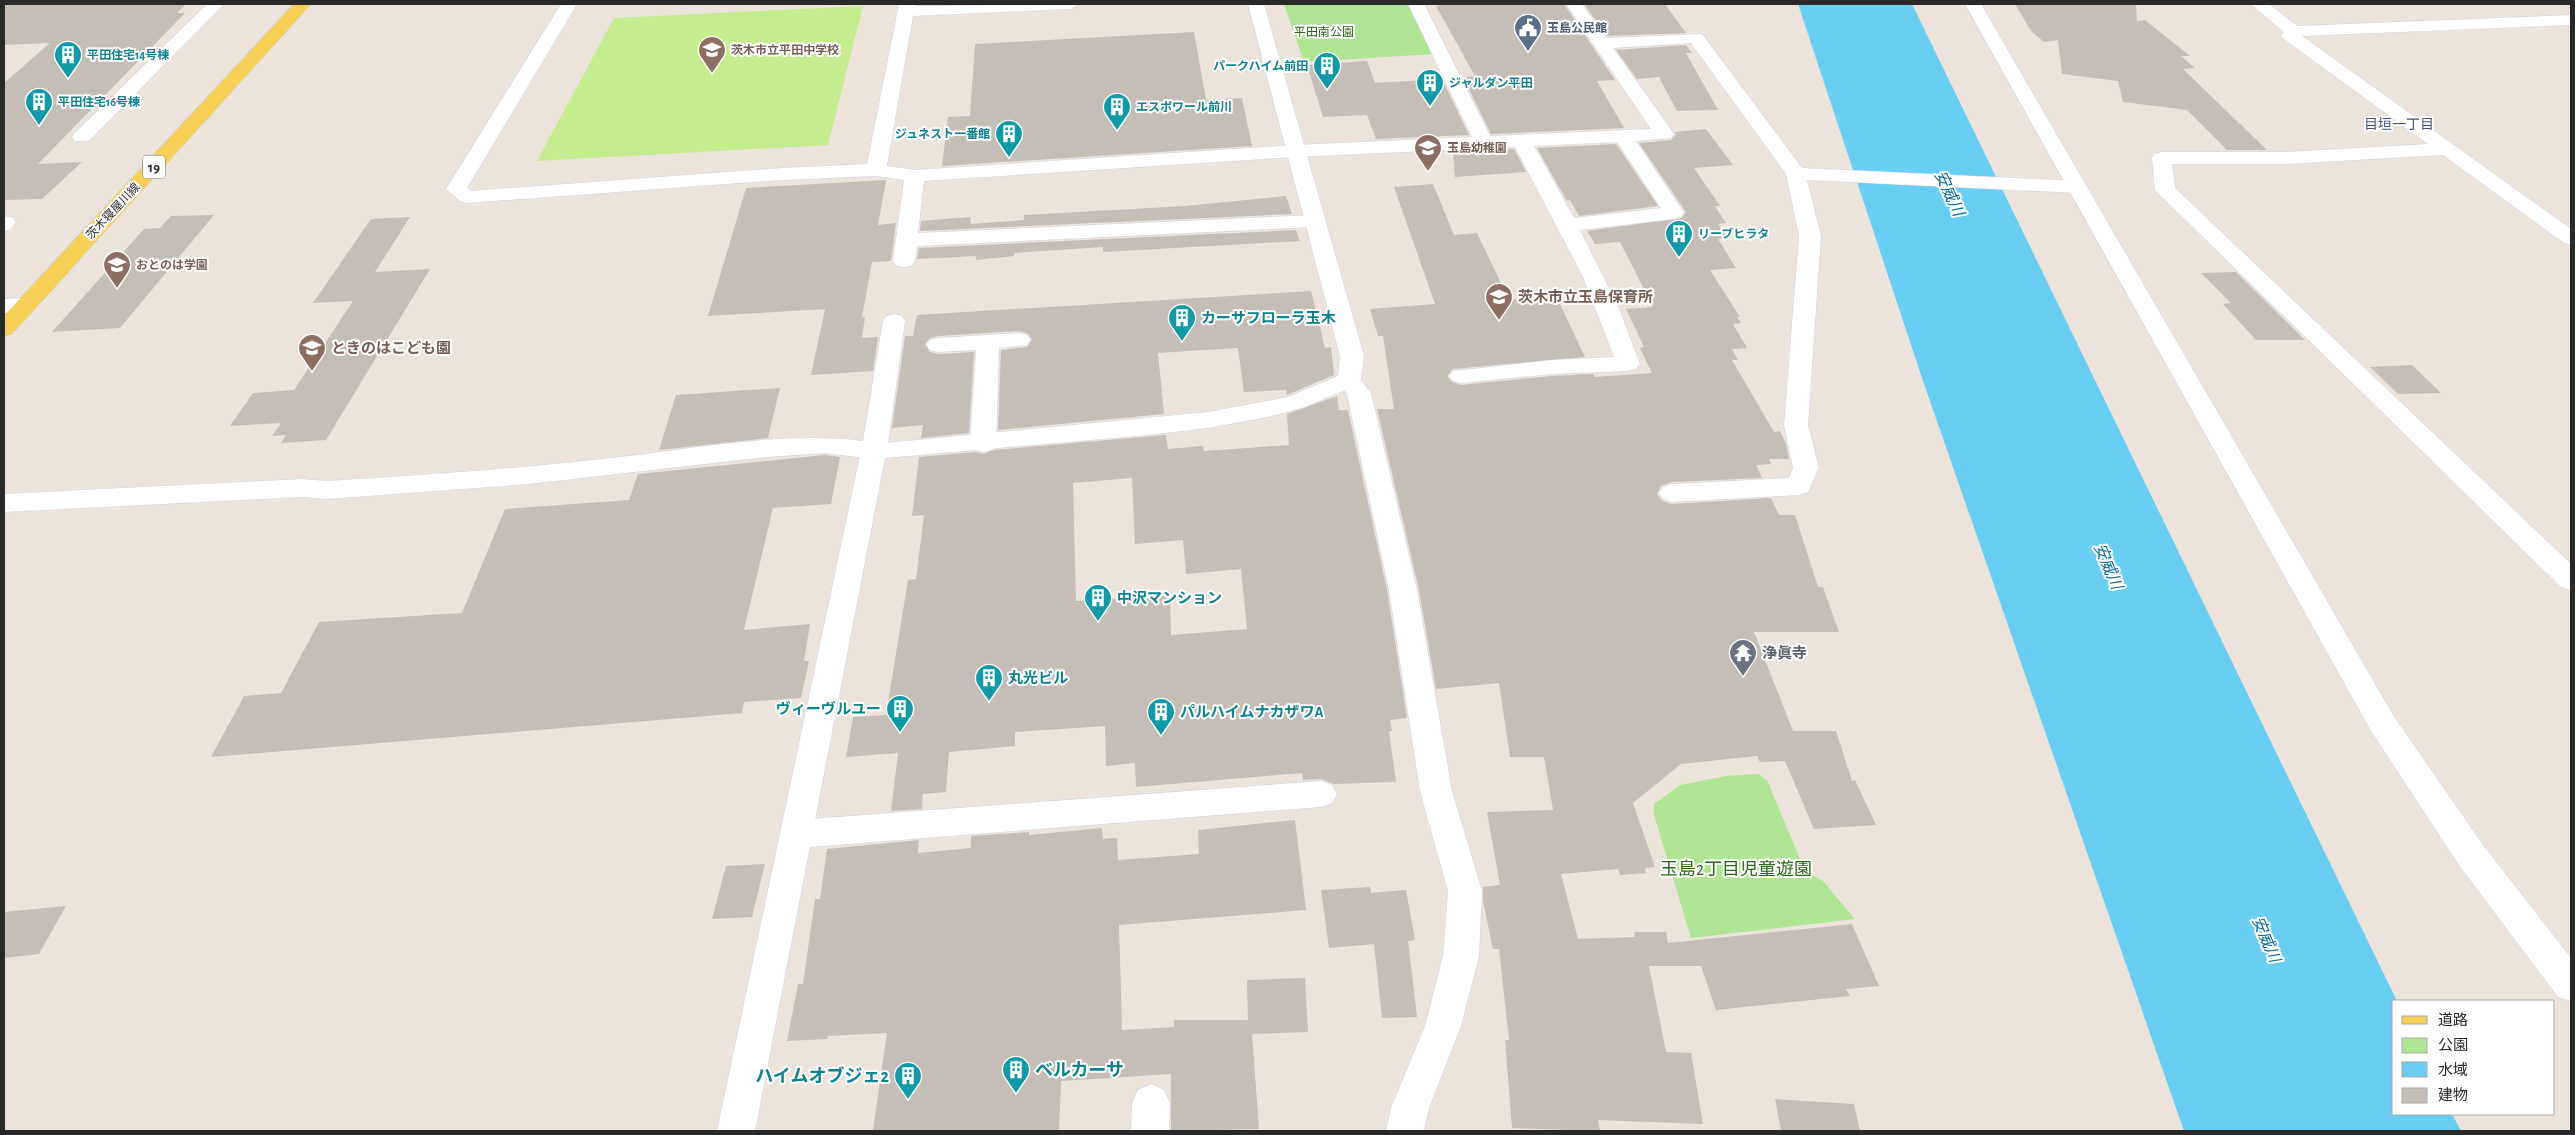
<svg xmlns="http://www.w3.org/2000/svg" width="2575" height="1135" font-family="'Alegreya Sans','Noto Sans JP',sans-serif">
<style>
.green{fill:#afe594}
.pitch{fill:#c5ed8f}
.water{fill:#68cef3}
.building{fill:#c4beb7;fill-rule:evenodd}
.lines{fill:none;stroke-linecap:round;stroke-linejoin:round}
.minor-casing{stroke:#cfd3e3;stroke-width:1}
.tertiary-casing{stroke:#cfd3e3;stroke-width:1}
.primary-casing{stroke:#c7c7c7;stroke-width:1}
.minor{fill:#fff;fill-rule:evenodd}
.tertiary{fill:#fff;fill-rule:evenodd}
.primary{fill:#f6d155;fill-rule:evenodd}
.labels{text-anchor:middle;stroke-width:4;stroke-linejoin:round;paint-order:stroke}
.far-service-label{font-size:12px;font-weight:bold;fill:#4e5e75;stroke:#fff;text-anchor:start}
.far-park-label{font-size:12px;fill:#276917;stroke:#fff}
.far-education-label{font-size:12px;font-weight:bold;fill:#785e54;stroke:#fff;text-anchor:start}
.far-culture-label{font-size:12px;font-weight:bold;fill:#0d838f;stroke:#fff;text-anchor:start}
.far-street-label{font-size:12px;fill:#292929;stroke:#fff}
.far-neighbourhood-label{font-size:14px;fill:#48517b;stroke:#fff}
.shield{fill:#fff;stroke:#696969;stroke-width:1}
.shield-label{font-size:14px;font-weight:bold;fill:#292929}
.education-label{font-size:15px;font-weight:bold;fill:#785e54;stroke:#fff;text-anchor:start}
.culture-label{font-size:15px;font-weight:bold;fill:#0d838f;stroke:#fff;text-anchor:start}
.worship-label{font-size:15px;font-weight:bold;fill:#5b616d;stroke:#fff;text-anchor:start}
.water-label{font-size:16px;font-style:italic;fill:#086a9e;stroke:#fff}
.near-park-label{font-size:18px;fill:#276917;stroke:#fff}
.near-culture-label{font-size:18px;font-weight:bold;fill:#0d838f;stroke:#fff;text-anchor:start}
</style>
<rect width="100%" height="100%" fill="#ece4da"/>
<!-- green -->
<g class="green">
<polygon points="1284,4 1409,4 1433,54 1304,62"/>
<polygon points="1758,774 1767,780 1805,871 1823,881 1855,919 1691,938 1654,815 1654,804 1680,785 1726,776"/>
</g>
<!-- pitch -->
<polygon class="pitch" points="863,6 828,145 537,161 614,18"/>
<!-- water -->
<polygon class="water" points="1798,4 1912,4 2397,1001 2394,1001 2394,1114 2452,1114 2461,1131 2184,1131 1923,381"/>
<!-- building -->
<g class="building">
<polygon points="4,4 186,4 177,13 185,13 38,164 82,162 42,199 4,200 4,83 50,43 4,45"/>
<polygon points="1452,4 1564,4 1615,80 1597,81 1624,128 1491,134 1463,77 1475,76 1436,6"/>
<polygon points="1584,4 1665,4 1686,33 1607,36"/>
<polygon points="2015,4 2136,4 2137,21 2145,20 2190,56 2181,56 2195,68 2183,69 2267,150 2227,150 2187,110 2123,102 2118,81 2062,74 2058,40 2044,42 2031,31"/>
<polygon points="1194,32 1206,100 1242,98 1252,146 942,166 948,117 970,116 975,44"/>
<polygon points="1686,45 1692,53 1686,53 1718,110 1677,111 1659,77 1637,79 1616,50"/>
<polygon points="1367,61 1375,83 1442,79 1469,135 1376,139 1367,115 1323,117 1307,65"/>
<polygon points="1706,129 1733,165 1694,168 1720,206 1715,206 1726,223 1718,224 1728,238 1718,239 1736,268 1710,270 1740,317 1737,317 1741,323 1733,324 1747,348 1732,349 1738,360 1732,360 1774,432 1780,431 1786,444 1789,459 1769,459 1771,464 1756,465 1762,478 1672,482 1661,486 1657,494 1662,501 1672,504 1771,498 1779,515 1795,515 1818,587 1823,587 1839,632 1754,632 1793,731 1836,731 1852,781 1855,780 1876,825 1814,829 1785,761 1760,762 1757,756 1681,764 1633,803 1655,867 1645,868 1646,873 1620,875 1618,869 1561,874 1578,939 1635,937 1634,932 1666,932 1668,943 1852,924 1879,986 1846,989 1850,996 1716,1010 1701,966 1649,966 1666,1052 1691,1053 1703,1124 1598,1120 1600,1131 1512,1128 1505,1040 1509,1040 1499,949 1493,949 1483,901 1483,887 1500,885 1487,812 1553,810 1544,757 1510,757 1499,683 1436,689 1419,590 1377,409 1394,409 1383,336 1378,336 1370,309 1435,304 1394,187 1433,184 1454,235 1477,233 1509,300 1556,296 1585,357 1453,369 1447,376 1452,382 1461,385 1552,376 1593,374 1595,377 1652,373 1640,348 1644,347 1626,309 1653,307 1620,242 1595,244 1587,231 1682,218 1686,212 1639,143 1671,140 1676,135 1675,132"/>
<polygon points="1616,144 1658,206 1579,216 1570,200 1567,201 1537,148"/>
<polygon points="1514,149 1526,172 1455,177 1453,152"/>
<polygon points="886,180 878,225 896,223 891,261 872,262 862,317 865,317 862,338 878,337 873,371 811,375 825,309 708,316 746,188"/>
<polygon points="1286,196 1292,214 920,231 921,221 970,217 971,224 1024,220 1024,215 1185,206"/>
<polygon points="214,215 120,328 52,332 144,229 160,228 171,216"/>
<polygon points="410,217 375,272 430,269 326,440 281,443 286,435 272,436 281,423 230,426 253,393 294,390 353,301 313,303 371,219"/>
<polygon points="1296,230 1300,241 1103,252 1103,247 1014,253 1014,256 976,260 976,256 917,259 919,248"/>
<polygon points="2236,272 2305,340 2256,340 2223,304 2231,303 2201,273"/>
<polygon points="1311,291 1325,348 1331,347 1334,375 1287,395 1286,390 1244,392 1238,348 1158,353 1164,414 998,430 1001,350 1027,347 1032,339 1027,333 1019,331 938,336 930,338 925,344 930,352 938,354 974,352 969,433 921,438 923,425 892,428 905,336 913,336 917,315"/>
<polygon points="2412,365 2441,393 2398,394 2370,367"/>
<polygon points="780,388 768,438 659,450 676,395"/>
<path d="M1337,396L1339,410H1348L1387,590L1407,718L1390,720L1392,731H1389L1396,782L1334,784L1321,779L1303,780L1302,773L1136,787L1135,763L1106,766L1105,726L1015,732V746L949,752L946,792L923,794L922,809L891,811L898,753L846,757L853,717L886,715L908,580L916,579L924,515L912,516L919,457L975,452L983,454L994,450L1166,435L1168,449L1203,446L1204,451L1289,445L1287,414ZM1132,478L1135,544L1183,540L1186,574L1241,569L1247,629L1171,635L1170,596L1076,601L1073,483Z"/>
<polygon points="825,455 840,457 831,504 773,508 744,630 810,624 804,661 809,661 801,698 744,702 742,713 211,757 244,696 281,693 319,622 462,613 505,509 629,500 638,474"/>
<polygon points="1295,820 1306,910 1119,925 1122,1030 1174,1027 1174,1020 1248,1020 1247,980 1305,978 1308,1032 1252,1034 1259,1129 1171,1131 1171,1074 1061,1081 1059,1131 873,1131 887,1033 828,1036 827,1039 787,1041 798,984 803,984 815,899 820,899 827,849 919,840 918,853 971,848 971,836 1029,832 1029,835 1102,828 1103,839 1117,838 1118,860 1199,854 1198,830"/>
<polygon points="765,864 752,917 712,919 726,866"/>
<polygon points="1370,887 1371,893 1406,890 1415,940 1408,941 1417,1017 1382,1018 1374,944 1329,948 1321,890"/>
<polygon points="66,906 39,954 4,958 4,912"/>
<polygon points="1775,1099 1854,1104 1860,1131 1781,1131"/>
</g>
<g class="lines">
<defs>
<g id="minor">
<polygon points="207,4 224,4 89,141 75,141 72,137 75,133"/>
<path d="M561,4H577L467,188L471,191L782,168L867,164L899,4H915V6L1079,4L1071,9L913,16L887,166L915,170L1295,145L1472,137L1408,4H1424L1490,136L1651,129L1566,4H1582L1606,38L1702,34L1802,168L2077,181L2084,183L2087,187L2084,191L2077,193L1807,180L1821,236L1808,425L1819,468L1808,492L1799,495L1672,502L1663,499L1659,493L1663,487L1672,484L1789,478L1793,468L1784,425L1799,236L1786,174L1691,43L1613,48L1674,134L1671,138L1636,141L1684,213L1681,217L1674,219L1580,230L1618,306L1640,364L1636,369L1628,371L1552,374L1461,383L1453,381L1449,376L1453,371L1552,360L1614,357L1583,277L1515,147L1295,157L924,181L918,233L1314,215L1321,217L1324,221L1321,225L1314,227L917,246L915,261L912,266L904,267L896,266L893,261L904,180L876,176L782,180L467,203L460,201L446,189ZM1617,142L1661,208L1574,218L1534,146Z"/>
<polygon points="2251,4 2269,4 2297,26 2571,15 2571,25 2302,36 2571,229 2571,245 2564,243 2443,155 2285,164 2172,164 2175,188 2571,564 2571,590 2561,587 2155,190 2152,158 2155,154 2162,152 2285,152 2428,144 2284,39 2281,35 2284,32"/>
<polygon points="4,216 13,218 16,222 11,229 4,231"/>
<polygon points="25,298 33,300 36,305 33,310 4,313 4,299"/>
<path d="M894,314L902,316L905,321L887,451L883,457L874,459L825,453L767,457L529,484L327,499L302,497L4,512V494L302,479L327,481C422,475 516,469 610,458C693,449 780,431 863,441L883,321L886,316Z"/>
<polygon points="1019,333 1027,335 1031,340 1027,345 999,348 996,444 992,450 983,452 974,450 970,444 976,350 938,352 930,350 926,345 930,340 938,338"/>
<polygon points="1349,373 1357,375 1371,393 1417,590 1452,791 1482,891 1479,956 1461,1026 1429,1108 1424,1131 1386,1131 1391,1108 1425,1026 1443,956 1448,891 1420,791 1389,590 1347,394 1337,380 1341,375"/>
<polygon points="1321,781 1332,785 1337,794 1332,803 1321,807 797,848 785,844 781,834 785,824 797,820"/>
<polygon points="1151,1084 1164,1090 1170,1103 1169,1131 1131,1131 1132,1103 1138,1090"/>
</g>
<g id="tertiary">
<polygon points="1248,4 1264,4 1364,356 1361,380 1357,385 1305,407 1268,417 1208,428 1148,435 885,458 755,1131 717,1131 861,451 865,445 1208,412 1288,397 1338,376 1340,356"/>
<polygon points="1965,4 1981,4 2393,715 2483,845 2571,958 2571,1001 2558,997 2459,865 2371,731"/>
</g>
<polygon id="primary" points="294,4 311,4 12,334 4,336 4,316"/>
</defs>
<!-- minor casing -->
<use href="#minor" class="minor-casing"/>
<!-- tertiary casing -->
<use href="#tertiary" class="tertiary-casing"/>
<!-- primary casing -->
<use href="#primary" class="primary-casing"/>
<!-- minor -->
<use href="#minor" class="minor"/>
<!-- tertiary -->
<use href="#tertiary" class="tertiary"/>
<!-- primary -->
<use href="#primary" class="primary"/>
</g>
<!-- icons -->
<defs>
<symbol id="civic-pin" viewBox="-11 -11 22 30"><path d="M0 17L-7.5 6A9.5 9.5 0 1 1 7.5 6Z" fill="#5c6f8a" stroke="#fff"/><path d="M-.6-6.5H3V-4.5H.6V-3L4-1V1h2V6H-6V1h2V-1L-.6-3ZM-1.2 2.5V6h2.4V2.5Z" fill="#fff"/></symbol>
<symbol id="school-pin" viewBox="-11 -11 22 30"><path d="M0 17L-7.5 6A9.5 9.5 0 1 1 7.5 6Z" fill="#8d6e63" stroke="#fff"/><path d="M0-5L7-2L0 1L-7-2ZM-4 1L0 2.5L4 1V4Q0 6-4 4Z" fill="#fff"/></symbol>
<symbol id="building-pin" viewBox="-11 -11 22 30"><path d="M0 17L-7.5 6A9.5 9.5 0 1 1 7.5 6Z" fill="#0f9aa8" stroke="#fff"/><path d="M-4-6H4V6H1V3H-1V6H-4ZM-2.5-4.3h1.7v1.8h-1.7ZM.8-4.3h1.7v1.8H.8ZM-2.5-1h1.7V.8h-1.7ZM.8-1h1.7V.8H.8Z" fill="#fff"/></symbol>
<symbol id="temple-pin" viewBox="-11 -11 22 30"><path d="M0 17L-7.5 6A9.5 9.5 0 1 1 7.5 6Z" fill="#6b7280" stroke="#fff"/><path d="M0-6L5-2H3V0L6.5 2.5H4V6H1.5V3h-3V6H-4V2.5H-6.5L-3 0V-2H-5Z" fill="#fff"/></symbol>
</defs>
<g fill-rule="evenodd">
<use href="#civic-pin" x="1512" y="12" width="32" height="43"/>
<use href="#school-pin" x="696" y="34" width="32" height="43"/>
<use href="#building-pin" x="52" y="39" width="32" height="43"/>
<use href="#building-pin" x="1311" y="50" width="32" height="43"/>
<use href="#building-pin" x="1414" y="67" width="32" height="43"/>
<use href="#building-pin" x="23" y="86" width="32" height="43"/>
<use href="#building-pin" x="1101" y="91" width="32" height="43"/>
<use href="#building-pin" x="993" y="118" width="32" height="43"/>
<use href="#school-pin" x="1412" y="132" width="32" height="43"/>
<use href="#building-pin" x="1663" y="218" width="32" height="43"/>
<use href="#school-pin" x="101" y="249" width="32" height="43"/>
<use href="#school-pin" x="1483" y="281" width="32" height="43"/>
<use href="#building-pin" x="1166" y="302" width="32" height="43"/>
<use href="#school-pin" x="296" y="332" width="32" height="43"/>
<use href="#building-pin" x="1082" y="582" width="32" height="43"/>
<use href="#temple-pin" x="1727" y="637" width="32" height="43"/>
<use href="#building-pin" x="973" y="662" width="32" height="43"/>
<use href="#building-pin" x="884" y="693" width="32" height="43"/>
<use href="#building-pin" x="1145" y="696" width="32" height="43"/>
<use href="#building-pin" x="1000" y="1054" width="32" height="43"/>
<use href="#building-pin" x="892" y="1060" width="32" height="43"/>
</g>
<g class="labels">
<!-- far-service labels -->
<g class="far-service-label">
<text x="1547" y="32">玉島公民館</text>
</g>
<!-- far-park labels -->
<g class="far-park-label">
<text x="1324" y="36">平田南公園</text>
</g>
<!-- far-education labels -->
<g class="far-education-label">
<text x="731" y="54">茨木市立平田中学校</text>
<text x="1447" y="152">玉島幼稚園</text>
<text x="136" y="269">おとのは学園</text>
</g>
<!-- far-culture labels -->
<g class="far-culture-label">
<text x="87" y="59">平田住宅14号棟</text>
<text x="1308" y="70" text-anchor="end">パークハイム前田</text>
<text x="1449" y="87">ジャルダン平田</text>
<text x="58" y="106">平田住宅16号棟</text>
<text x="1136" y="111">エスポワール前川</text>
<text x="990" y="138" text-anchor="end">ジュネスト一番館</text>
<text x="1698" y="238">リーブヒラタ</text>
</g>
<!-- far-street labels -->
<g class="far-street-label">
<text transform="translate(113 211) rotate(-47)" y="4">茨木寝屋川線</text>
</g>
<!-- far-neighbourhood labels -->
<g class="far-neighbourhood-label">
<text x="2399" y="129">目垣一丁目</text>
</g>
<!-- shield labels -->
<rect class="shield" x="143" y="155.5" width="22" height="23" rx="4"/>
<g class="shield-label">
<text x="154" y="172">19</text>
</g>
<!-- education labels -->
<g class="education-label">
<text x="1518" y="302">茨木市立玉島保育所</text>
<text x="331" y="353">ときのはこども園</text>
</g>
<!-- culture labels -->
<g class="culture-label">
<text x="1201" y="323">カーサフローラ玉木</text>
<text x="1117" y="603">中沢マンション</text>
<text x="1008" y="683">丸光ビル</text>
<text x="881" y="714" text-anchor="end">ヴィーヴルユー</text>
<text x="1180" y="717">パルハイムナカザワA</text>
</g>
<!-- worship labels -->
<g class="worship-label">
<text x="1762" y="658">浄眞寺</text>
</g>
<!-- water labels -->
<g class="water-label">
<text transform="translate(1950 193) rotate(65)" y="6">安威川</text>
<text transform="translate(2109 566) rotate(67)" y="6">安威川</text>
<text transform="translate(2267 939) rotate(67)" y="6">安威川</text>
</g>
<!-- near-park labels -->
<g class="near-park-label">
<text x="1736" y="875">玉島2丁目児童遊園</text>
</g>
<!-- near-culture labels -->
<g class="near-culture-label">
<text x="1035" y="1076">ベルカーサ</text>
<text x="889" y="1082" text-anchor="end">ハイムオブジェ2</text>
</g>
</g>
<!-- border -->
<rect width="2575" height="1135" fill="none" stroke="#292929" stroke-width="10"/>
<!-- legend -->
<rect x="2392" y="1000" width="162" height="115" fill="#ffffff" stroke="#a9a9a9"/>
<rect x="2402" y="1016" width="25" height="8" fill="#f6d155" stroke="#a9a9a9"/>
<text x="2438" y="1025" font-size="15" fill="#292929">道路</text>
<rect x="2402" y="1038" width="25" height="15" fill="#afe594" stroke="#a9a9a9"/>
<text x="2438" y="1050" font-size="15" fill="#292929">公園</text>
<rect x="2402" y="1062" width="25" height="15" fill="#68cef3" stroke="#a9a9a9"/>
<text x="2438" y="1075" font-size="15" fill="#292929">水域</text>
<rect x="2402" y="1088" width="25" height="15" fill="#c4beb7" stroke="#a9a9a9"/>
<text x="2438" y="1100" font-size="15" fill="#292929">建物</text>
</svg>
